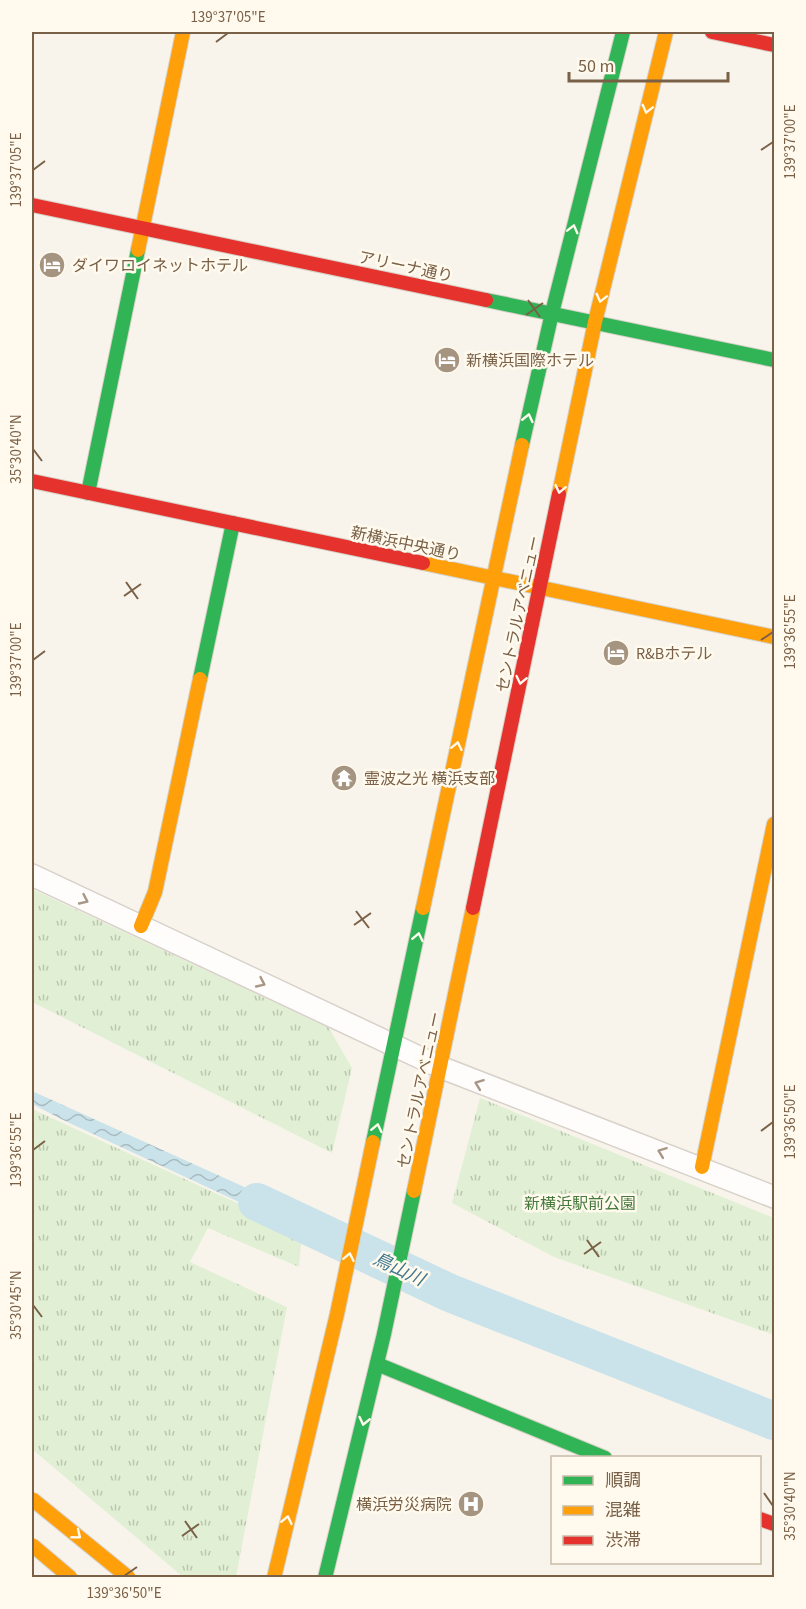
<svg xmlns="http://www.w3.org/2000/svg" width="806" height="1609" font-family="'Source Sans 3','Noto Sans JP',sans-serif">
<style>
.grass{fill:url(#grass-tufts)}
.water{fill:url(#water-waves)}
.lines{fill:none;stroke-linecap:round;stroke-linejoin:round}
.river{stroke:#cae3ea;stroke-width:38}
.street-casing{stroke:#d7d1c9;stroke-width:24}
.fast-casing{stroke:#d6d0c6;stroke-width:16}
.slow-casing{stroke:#d6d0c6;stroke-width:16}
.jam-casing{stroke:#d6d0c6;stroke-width:16}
.street{stroke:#fefdfc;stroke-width:21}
.fast{stroke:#30b455;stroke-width:14}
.slow{stroke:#ff9f0a;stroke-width:14}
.jam{stroke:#e5322d;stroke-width:14}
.slow-bridge-casing{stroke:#d6d0c6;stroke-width:16;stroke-linecap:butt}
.slow-bridge{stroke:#ff9f0a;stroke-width:14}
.oneway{stroke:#fffaed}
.oneway2{stroke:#a89786}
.ticks{fill:none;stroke:#796047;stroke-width:2}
.labels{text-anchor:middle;stroke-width:5;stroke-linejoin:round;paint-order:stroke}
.poi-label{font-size:16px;fill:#796047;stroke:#fffaed;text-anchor:start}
.street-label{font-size:16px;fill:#796047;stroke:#fffaed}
.park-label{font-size:16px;fill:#467a3c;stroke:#fffaed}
.water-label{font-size:18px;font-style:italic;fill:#3f778f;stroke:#fffaed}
.neatline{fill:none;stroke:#796047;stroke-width:2}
.ticks-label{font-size:15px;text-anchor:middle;fill:#796047}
</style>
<defs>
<pattern id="grass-tufts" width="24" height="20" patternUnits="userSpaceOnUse" patternTransform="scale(1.5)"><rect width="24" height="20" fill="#e1f0d4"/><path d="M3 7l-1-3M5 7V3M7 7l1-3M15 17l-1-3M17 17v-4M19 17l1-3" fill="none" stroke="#bbc6ae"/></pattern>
<pattern id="water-waves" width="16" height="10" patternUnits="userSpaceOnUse" patternTransform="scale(1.5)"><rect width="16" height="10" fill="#cae3ea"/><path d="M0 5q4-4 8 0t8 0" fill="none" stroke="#a9bbbf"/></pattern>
</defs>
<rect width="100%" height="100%" fill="#f8f4eb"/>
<!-- grass -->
<g class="grass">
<polygon points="32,889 329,1028 352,1068 332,1153 32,1002"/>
<polygon points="480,1098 774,1218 774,1335 554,1257 452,1203"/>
<polygon points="32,1109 302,1233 299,1267 208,1228 190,1262 287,1307 236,1577 183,1577 32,1449"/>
</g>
<!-- water -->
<polygon class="water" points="32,1091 306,1215 299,1230 63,1120 32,1104"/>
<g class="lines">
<!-- river -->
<polyline class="river" points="257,1202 450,1293 774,1421"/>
<defs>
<polyline id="street" points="32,875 440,1067 774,1197"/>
<g id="fast">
<polyline points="486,300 774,360"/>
<polyline points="522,445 552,313 623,32"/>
<polyline points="88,493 138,250"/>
<polyline points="200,679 233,523"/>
<polyline points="373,1142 423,908"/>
<polyline points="377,1364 605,1458"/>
<polyline points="325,1578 384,1334 414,1191"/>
</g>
<g id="slow">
<polyline points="138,250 183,32"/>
<polyline points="559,494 595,322 666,32"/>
<polyline points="423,563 774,637"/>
<polyline points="423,908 522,445"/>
<polyline points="141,926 155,892 200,679"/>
<polyline points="702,1167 774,824"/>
<polyline points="414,1191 473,908"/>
<polyline points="274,1578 337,1314 373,1142"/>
</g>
<g id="jam">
<polyline points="712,32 774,45"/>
<polyline points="32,205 486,300"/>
<polyline points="32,481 423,563"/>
<polyline points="473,908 559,494"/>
<polyline points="760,1519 774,1524"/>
</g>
</defs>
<!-- street casing -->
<use href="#street" class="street-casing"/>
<!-- fast casing -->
<use href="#fast" class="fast-casing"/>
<!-- slow casing -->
<use href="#slow" class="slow-casing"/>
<!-- jam casing -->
<use href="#jam" class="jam-casing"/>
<!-- street -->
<use href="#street" class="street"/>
<!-- fast -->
<use href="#fast" class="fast"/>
<!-- slow -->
<use href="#slow" class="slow"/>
<!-- jam -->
<use href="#jam" class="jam"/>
<defs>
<g id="slow-bridge">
<polyline points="32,1499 129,1578"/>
<polyline points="32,1545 71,1578"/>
</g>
</defs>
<!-- slow-bridge casing -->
<use href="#slow-bridge" class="slow-bridge-casing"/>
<!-- slow-bridge -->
<use href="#slow-bridge" class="slow-bridge"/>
</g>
<!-- one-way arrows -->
<defs><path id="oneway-chevron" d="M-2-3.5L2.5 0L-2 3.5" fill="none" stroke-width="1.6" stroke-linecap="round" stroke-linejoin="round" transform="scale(1.5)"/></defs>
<g class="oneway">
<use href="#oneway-chevron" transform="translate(647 109) rotate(104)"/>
<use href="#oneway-chevron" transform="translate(573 229) rotate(-76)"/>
<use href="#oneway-chevron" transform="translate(601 298) rotate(104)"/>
<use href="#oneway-chevron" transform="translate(528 418) rotate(-77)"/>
<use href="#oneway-chevron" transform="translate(560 489) rotate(102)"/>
<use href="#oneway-chevron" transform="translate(521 680) rotate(102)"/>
<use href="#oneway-chevron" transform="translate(457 746) rotate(-78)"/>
<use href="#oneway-chevron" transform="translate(418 937) rotate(-78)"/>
<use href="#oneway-chevron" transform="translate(377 1128) rotate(-78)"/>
<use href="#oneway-chevron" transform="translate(349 1257) rotate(-78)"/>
<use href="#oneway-chevron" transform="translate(364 1421) rotate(103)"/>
<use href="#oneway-chevron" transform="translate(287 1520) rotate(-78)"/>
<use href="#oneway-chevron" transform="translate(77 1535) rotate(39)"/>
</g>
<g class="oneway2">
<use href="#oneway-chevron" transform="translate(84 900) rotate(25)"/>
<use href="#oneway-chevron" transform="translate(261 983) rotate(25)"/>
<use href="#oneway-chevron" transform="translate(479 1084) rotate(-159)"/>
<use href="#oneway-chevron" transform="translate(662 1152) rotate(-159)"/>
</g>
<!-- ticks -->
<path class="ticks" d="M216,42L228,33M761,150L773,142M33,170L45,161M528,300L540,317M526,315L543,303M33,449L42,461M126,582L138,599M124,596L141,584M761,640L773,632M33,660L45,651M356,911L369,928M354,925L371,913M761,1131L773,1122M33,1150L45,1141M587,1240L599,1257M584,1254L601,1242M33,1305L42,1317M764,1493L773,1506M185,1521L197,1538M182,1536L199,1524M124,1576L137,1567"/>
<!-- icons -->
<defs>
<symbol id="hotel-disc" viewBox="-11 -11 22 22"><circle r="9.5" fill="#a59480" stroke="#fffaed"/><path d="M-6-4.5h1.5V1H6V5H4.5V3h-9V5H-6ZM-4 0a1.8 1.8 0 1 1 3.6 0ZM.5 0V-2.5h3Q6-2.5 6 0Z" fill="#fff"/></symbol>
<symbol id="temple-disc" viewBox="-11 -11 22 22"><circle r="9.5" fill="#a59480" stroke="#fffaed"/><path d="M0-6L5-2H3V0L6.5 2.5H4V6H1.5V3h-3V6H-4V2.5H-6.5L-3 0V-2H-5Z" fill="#fff"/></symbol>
<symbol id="hospital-disc" viewBox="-11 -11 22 22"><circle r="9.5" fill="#a59480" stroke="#fffaed"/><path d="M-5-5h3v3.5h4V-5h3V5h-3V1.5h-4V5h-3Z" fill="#fff"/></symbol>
</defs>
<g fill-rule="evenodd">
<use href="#hotel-disc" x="37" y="250" width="30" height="30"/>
<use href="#hotel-disc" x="432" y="345" width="30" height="30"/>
<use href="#hotel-disc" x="601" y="638" width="30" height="30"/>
<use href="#temple-disc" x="329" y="763" width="30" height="30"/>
<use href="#hospital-disc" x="456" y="1489" width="30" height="30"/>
</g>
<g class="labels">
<!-- poi labels -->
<g class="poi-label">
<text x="72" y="271">ダイワロイネットホテル</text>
<text x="466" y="366">新横浜国際ホテル</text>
<text x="636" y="659">R&amp;Bホテル</text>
<text x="364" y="784">霊波之光 横浜支部</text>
<text x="452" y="1510" text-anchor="end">横浜労災病院</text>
</g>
<!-- street labels -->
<g class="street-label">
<text transform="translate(406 266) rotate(12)" y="6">アリーナ通り</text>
<text transform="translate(406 543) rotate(12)" y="6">新横浜中央通り</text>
<text transform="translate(518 614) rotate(-78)" y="6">セントラルアベニュー</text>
<text transform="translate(419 1090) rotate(-78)" y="6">セントラルアベニュー</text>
</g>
<!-- park labels -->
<g class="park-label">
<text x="580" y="1209">新横浜駅前公園</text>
</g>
<!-- water labels -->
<g class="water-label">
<text transform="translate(399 1269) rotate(25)" y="6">鳥山川</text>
</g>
</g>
<!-- border -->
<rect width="806" height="1609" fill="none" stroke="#fffaed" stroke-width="66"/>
<!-- legend -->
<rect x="551" y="1456" width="210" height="108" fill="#fffaed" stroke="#c9bcab" stroke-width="1.5"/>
<rect x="563" y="1476" width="30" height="9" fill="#30b455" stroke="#c9bcab" stroke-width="1.5"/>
<text x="605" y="1486" font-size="18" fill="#796047">順調</text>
<rect x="563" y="1506" width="30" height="9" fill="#ff9f0a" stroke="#c9bcab" stroke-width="1.5"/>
<text x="605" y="1516" font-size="18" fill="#796047">混雑</text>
<rect x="563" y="1536" width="30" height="9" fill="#e5322d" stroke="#c9bcab" stroke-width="1.5"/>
<text x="605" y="1546" font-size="18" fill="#796047">渋滞</text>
<!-- scale -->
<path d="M569 72v9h159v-9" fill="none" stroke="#796047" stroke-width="3"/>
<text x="578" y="72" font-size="18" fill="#796047" stroke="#fffaed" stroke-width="4.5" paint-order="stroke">50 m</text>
<rect x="33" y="33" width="740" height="1543" class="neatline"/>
<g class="ticks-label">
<text x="228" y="22">139°37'05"E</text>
<text transform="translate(790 142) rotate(-90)" y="5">139°37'00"E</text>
<text transform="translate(16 170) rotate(-90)" y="5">139°37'05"E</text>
<text transform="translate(16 449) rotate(-90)" y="5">35°30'40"N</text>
<text transform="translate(790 632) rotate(-90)" y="5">139°36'55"E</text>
<text transform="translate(16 660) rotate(-90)" y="5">139°37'00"E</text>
<text transform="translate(790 1122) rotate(-90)" y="5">139°36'50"E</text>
<text transform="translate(16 1150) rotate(-90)" y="5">139°36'55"E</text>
<text transform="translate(16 1305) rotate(-90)" y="5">35°30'45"N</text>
<text transform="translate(790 1506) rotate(-90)" y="5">35°30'40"N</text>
<text x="124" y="1598">139°36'50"E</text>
</g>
</svg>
